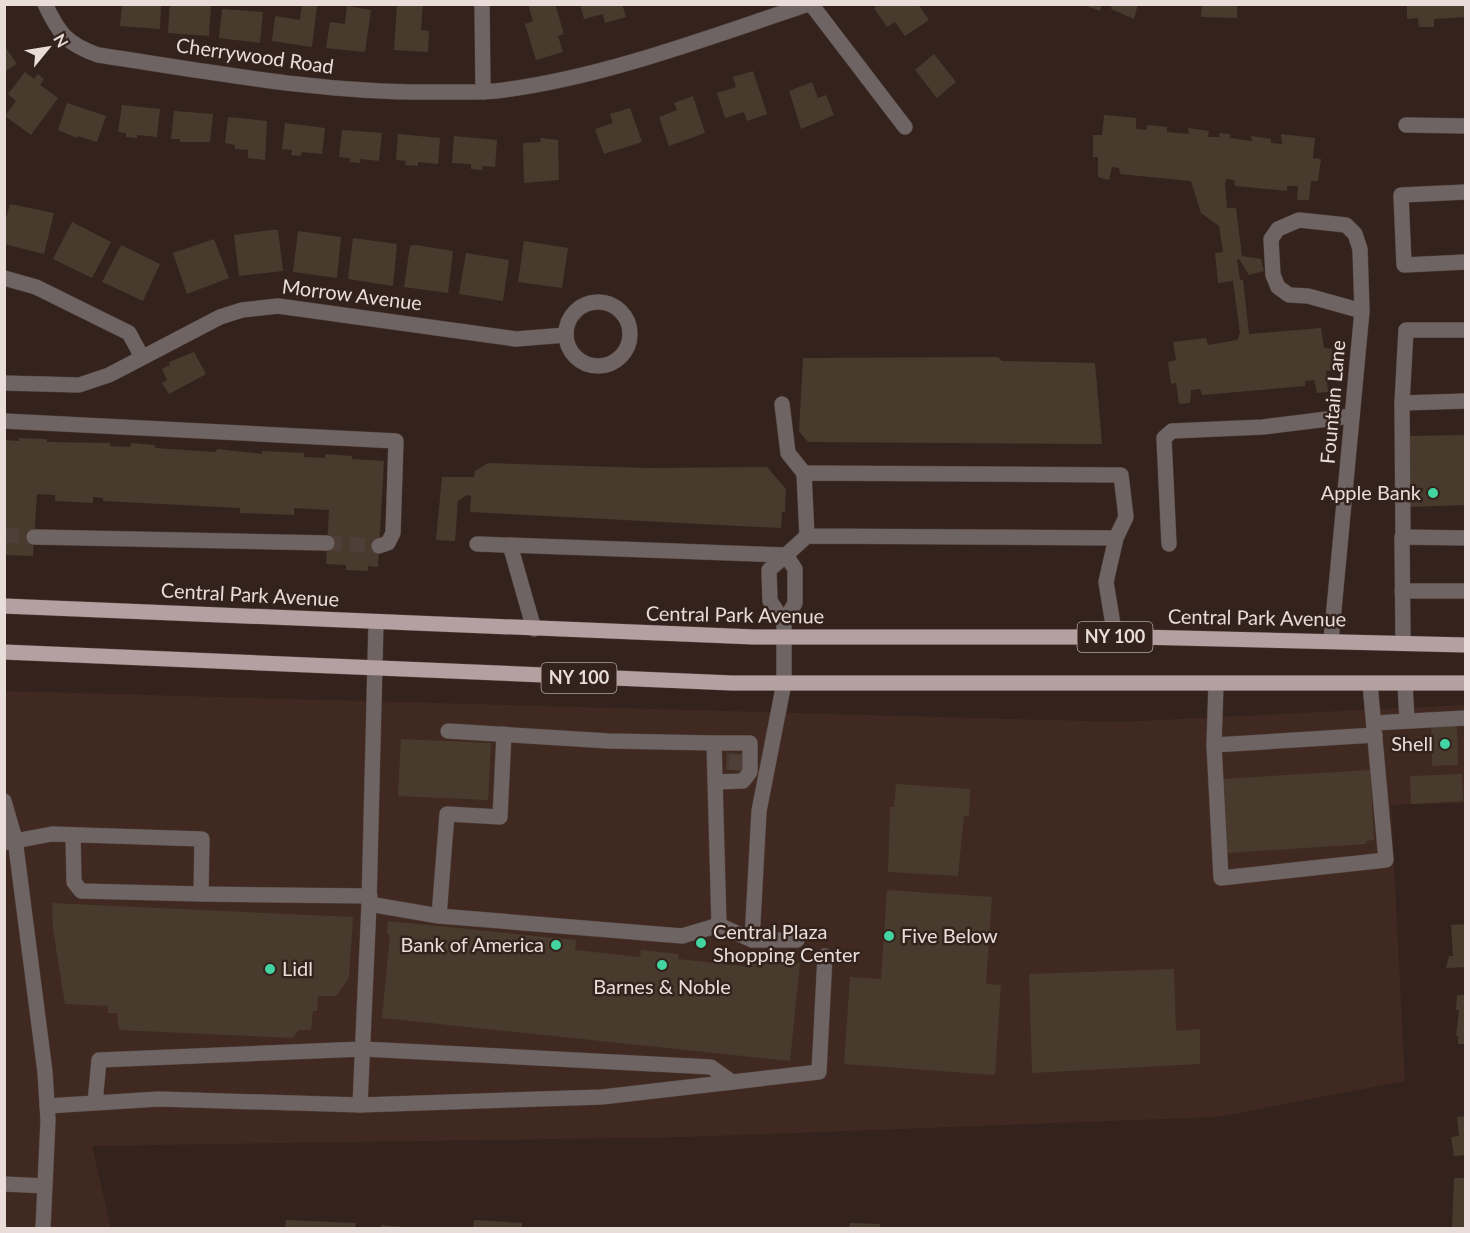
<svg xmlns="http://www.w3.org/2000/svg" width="1470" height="1233" font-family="Lato,sans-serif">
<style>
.built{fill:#402920}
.building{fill:#483b2e}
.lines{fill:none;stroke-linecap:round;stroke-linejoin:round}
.minor-tunnel{stroke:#4f3f39;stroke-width:15;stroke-dasharray:15 8;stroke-linecap:butt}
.minor-casing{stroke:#51413b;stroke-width:16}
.major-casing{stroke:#51413b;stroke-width:16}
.minor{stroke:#6e6464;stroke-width:15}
.major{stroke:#b4a0a0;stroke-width:15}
.poi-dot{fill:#42d4a1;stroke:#34231d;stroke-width:2}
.labels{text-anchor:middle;stroke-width:5;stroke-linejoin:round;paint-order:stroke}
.shield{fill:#34231d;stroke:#b2a5a0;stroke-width:1.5}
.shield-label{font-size:18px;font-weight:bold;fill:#e8ddd8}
.street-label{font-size:20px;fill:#e8ddd8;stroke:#34231d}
.poi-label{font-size:20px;fill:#e8ddd8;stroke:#34231d;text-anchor:end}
</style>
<rect width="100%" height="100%" fill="#34231d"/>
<!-- built -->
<polygon class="built" points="5,691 1120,722 1465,705 1465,803 1391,805 1405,1081 1217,1117 686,1137 92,1146 111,1228 5,1228"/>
<!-- building -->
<g class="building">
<polygon points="170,4 211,4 209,36 168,33"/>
<polygon points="302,4 317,6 312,47 272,41 275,16 300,20"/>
<polygon points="397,4 423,4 421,30 429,31 428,52 394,50"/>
<polygon points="528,4 555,4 564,34 558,36 563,52 536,60 525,24 533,21"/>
<polygon points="580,4 622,4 626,17 605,23 603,14 584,19"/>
<polygon points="879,4 918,4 929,20 905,36 895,22 887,27 874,8"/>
<polygon points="1081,4 1102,4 1100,11"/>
<polygon points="1112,4 1138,4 1134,19 1111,9"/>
<polygon points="1202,4 1237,4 1237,18 1201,17"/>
<polygon points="1407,4 1466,4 1466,17 1434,19 1434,27 1419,27 1418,18 1407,19"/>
<polygon points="122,5 161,5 160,29 120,26"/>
<polygon points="347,6 371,10 365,52 326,48 330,22 345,24"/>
<polygon points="222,9 263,12 260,43 219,38"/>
<polygon points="4,45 17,64 4,72"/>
<polygon points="934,54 956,82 937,98 915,70"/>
<polygon points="753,71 767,114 747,121 744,112 725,118 717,93 736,87 733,77"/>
<polygon points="25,72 34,79 38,74 44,79 40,85 58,98 31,135 5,116 16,101 8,94"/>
<polygon points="812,82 818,98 826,95 834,115 801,129 789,91"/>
<polygon points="693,96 705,133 669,146 659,117 677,110 674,103"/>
<polygon points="67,103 106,116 97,142 78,136 77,138 58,130"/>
<polygon points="122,105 160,109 157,137 137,135 137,138 126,137 126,133 118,132"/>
<polygon points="630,108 642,142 604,154 595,129 613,123 610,114"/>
<polygon points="174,111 213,114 210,142 180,142 180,139 171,139"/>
<polygon points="1104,115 1136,118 1136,129 1147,130 1147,125 1167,127 1167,132 1189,134 1188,128 1209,131 1208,137 1220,137 1219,133 1230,134 1230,138 1252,141 1251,136 1271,139 1271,143 1282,144 1281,134 1315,138 1313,158 1321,159 1318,181 1311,181 1309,200 1297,200 1298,186 1287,186 1287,191 1235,186 1234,180 1226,179 1225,184 1227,208 1236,208 1242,256 1261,259 1264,271 1249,275 1239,259 1237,260 1240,280 1243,280 1249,334 1321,328 1324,348 1332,349 1334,370 1326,371 1328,392 1317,393 1314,380 1305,381 1305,386 1202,395 1200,389 1191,390 1190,403 1179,404 1176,383 1171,384 1168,362 1176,360 1173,342 1206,338 1208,345 1237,340 1240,333 1233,281 1218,283 1215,253 1223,252 1219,226 1201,213 1191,181 1120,174 1119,168 1112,167 1109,180 1098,177 1098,157 1093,157 1093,135 1102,135"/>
<polygon points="228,117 267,121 265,160 248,158 248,150 235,149 235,145 225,143"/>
<polygon points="285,123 325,128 322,154 302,152 301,156 291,155 292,150 282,149"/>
<polygon points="342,130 382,133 379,161 360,159 360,163 350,162 350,158 339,157"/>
<polygon points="398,134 440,138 438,164 418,162 418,166 405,165 406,161 396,160"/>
<polygon points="454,136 497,140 495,167 482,166 482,170 471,169 471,164 452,163"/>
<polygon points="540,138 558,140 559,180 524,183 523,143 541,142"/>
<polygon points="10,204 54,213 44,254 4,244 4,225"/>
<polygon points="72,222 111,242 92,278 53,259"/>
<polygon points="271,230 278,230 283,271 239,276 234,235"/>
<polygon points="298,231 341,237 337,278 293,272"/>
<polygon points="353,238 397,244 393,286 348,279"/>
<polygon points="214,239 229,278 187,294 173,253"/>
<polygon points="524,241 568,248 562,288 518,282"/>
<polygon points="121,245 160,264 143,301 102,282"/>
<polygon points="416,245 453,251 448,293 404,287 410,246"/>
<polygon points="466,253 509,260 503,301 459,294"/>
<polygon points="194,352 206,374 169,394 162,383 167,380 162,369 170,365 169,362"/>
<polygon points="998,357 1002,361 1095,363 1102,444 808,442 799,431 803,358"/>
<polygon points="1466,435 1466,505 1407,507 1405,436"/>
<polygon points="19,438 47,439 47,442 110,443 110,446 130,447 131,443 155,445 155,448 216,452 217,449 262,454 262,451 304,453 304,457 325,458 325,454 352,456 352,459 384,461 378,567 368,566 368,571 346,570 346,565 326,564 329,510 294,508 294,515 240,513 240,508 103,501 103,498 93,497 93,503 55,501 55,495 37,494 33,556 4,555 4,440 19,441"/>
<polygon points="488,463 648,468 767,467 786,489 785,512 782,512 781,528 470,512 471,496 467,495 458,501 455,541 436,540 442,477 474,477 475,471"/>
<polygon points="1431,722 1457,722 1458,765 1432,766"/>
<polygon points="401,739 491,743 488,800 398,796"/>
<polygon points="727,753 746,754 745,771 726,770"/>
<polygon points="1370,770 1374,840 1366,841 1366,844 1226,853 1221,779"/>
<polygon points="1462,774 1463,801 1411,804 1410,776"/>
<polygon points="896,784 970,789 969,816 964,816 958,876 888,872 890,807 894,807"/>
<polygon points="887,890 992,897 986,984 1001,985 995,1075 844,1064 850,977 881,979"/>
<polygon points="52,903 353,917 349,978 336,996 318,996 317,1011 313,1011 311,1030 299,1030 293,1038 119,1030 117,1013 108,1013 108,1006 65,1004 53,929"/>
<polygon points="388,921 576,940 575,950 640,957 641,950 679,954 678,959 750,967 751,958 800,963 790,1061 382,1018 390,935 387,934"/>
<polygon points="1466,924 1466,967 1446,968 1449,956 1453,956 1451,925"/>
<polygon points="1174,969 1176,1031 1200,1029 1200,1064 1032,1073 1029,974"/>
<polygon points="1457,995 1466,995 1466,1044 1458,1044 1458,1036 1456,1036 1459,1010 1456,1010"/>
<polygon points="1466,1116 1466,1155 1454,1156 1451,1137 1459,1136 1457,1117"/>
<polygon points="1454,1178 1466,1178 1466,1228 1452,1228"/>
<polygon points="286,1220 356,1223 355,1228 285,1228"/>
<polygon points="474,1220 522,1223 522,1228 473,1228"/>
<polygon points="850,1223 880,1224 880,1228 849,1228"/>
<polygon points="381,1225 406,1227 406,1228 381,1228"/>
</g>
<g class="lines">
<!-- minor-tunnel -->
<g class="minor-tunnel">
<polyline points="4,535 34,537"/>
<polyline points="327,543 379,546"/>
<polyline points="736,770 737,754"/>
</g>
<defs>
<g id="minor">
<path d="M45,4C59,34 67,44 98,55C212,72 325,94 440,92C461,92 483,93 504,90C608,76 709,37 809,4"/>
<polyline points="482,4 483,92"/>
<polyline points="811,4 905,127"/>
<polyline points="1406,125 1466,126"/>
<polyline points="1466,192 1401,195 1404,265 1466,262"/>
<polyline points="4,278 36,287 129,333 142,357"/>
<circle cx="598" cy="334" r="32"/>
<polyline points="4,383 79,385 109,375 220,317 242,310 278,306 516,339 566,335"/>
<polyline points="1402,403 1466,401"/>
<polyline points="782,404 788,453 804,473"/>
<polyline points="4,421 396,441 393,533 388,543 379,546"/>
<polyline points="34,537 327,543"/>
<polyline points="1403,539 1402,403 1406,330 1466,330"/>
<polyline points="477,544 786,555 807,536 804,473 1121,475 1126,517 1116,538 807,536"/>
<polyline points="1169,544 1164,438 1172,431 1263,427 1352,416"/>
<polyline points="510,545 534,629"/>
<polyline points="1402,591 1466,591"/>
<polyline points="1115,637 1106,582 1116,538"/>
<polyline points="1331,641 1362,311 1360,249 1355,234 1346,225 1299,220 1278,229 1271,239 1273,275 1278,287 1289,295 1308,296 1362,311"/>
<polyline points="1403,642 1402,537 1466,538"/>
<polyline points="1216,684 1214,745 1221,878 1386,860 1370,684"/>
<polyline points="1405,684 1407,720"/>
<polyline points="1374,723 1466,718"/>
<polyline points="448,731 609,741 714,743 719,925"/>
<polyline points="714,743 750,743 750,772 743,781 716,782"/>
<polyline points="1214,745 1375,735"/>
<polyline points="4,801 15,839 45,1072 48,1120 43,1228"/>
<polyline points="73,835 74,882 81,891 201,894"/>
<polyline points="4,843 52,834 202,839 201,894 370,896"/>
<polyline points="369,904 439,916 682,936 719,925 752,940 797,940"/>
<polyline points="439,916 447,814 500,817 504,734"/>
<polyline points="752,940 759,811 784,683 784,622 795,603 795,569 786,555 769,570 770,601 784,622"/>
<polyline points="95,1103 99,1060 363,1049 711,1067 732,1082"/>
<polyline points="360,1105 602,1097 819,1072 825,956"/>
<polyline points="47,1106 159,1099 360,1105 369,904 376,622"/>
<polyline points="4,1184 45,1186"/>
</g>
<g id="major">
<polyline points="4,606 754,637 1138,637 1466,645"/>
<polyline points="4,652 732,683 1466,683"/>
</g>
</defs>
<!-- minor casing -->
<use href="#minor" class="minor-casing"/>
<!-- major casing -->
<use href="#major" class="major-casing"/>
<!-- minor -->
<use href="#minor" class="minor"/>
<!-- major -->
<use href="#major" class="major"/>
</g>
<!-- markers -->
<g class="poi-dot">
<circle cx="1433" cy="493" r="6"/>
<circle cx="1445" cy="744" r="6"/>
<circle cx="889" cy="936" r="6"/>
<circle cx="701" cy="943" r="6"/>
<circle cx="556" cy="945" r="6"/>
<circle cx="662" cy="965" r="6"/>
<circle cx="270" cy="969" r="6"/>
</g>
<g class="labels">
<!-- shield labels -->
<g class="shield">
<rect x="1077.5" y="622" width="75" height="30" rx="4.5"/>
<rect x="541.5" y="663" width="75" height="30" rx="4.5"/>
</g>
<g class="shield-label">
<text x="1115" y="643">NY 100</text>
<text x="579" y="684">NY 100</text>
</g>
<!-- street labels -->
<g class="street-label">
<text transform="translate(255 56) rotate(8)" y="7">Cherrywood Road</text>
<text transform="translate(352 295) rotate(7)" y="7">Morrow Avenue</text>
<text transform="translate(1333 402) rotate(-85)" y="7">Fountain Lane</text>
<text transform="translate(250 595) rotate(3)" y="7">Central Park Avenue</text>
<text transform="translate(735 615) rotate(1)" y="7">Central Park Avenue</text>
<text transform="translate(1257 618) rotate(1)" y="7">Central Park Avenue</text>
</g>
<!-- poi labels -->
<g class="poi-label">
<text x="1421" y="500">Apple Bank</text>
<text x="1433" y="751">Shell</text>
<text x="713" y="939" text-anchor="start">Central Plaza<tspan x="713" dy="23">Shopping Center</tspan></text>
<text x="901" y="943" text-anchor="start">Five Below</text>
<text x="544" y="952">Bank of America</text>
<text x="282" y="976" text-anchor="start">Lidl</text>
<text x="662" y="994" text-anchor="middle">Barnes &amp; Noble</text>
</g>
</g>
<!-- border -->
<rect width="1470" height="1233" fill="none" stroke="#e8ddd8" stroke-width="12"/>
<!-- north arrow -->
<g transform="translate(48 48) rotate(60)" stroke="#34231d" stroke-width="4.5" paint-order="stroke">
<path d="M0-4.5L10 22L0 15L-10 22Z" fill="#e8ddd8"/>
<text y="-9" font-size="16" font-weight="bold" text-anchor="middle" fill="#e8ddd8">N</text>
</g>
</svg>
